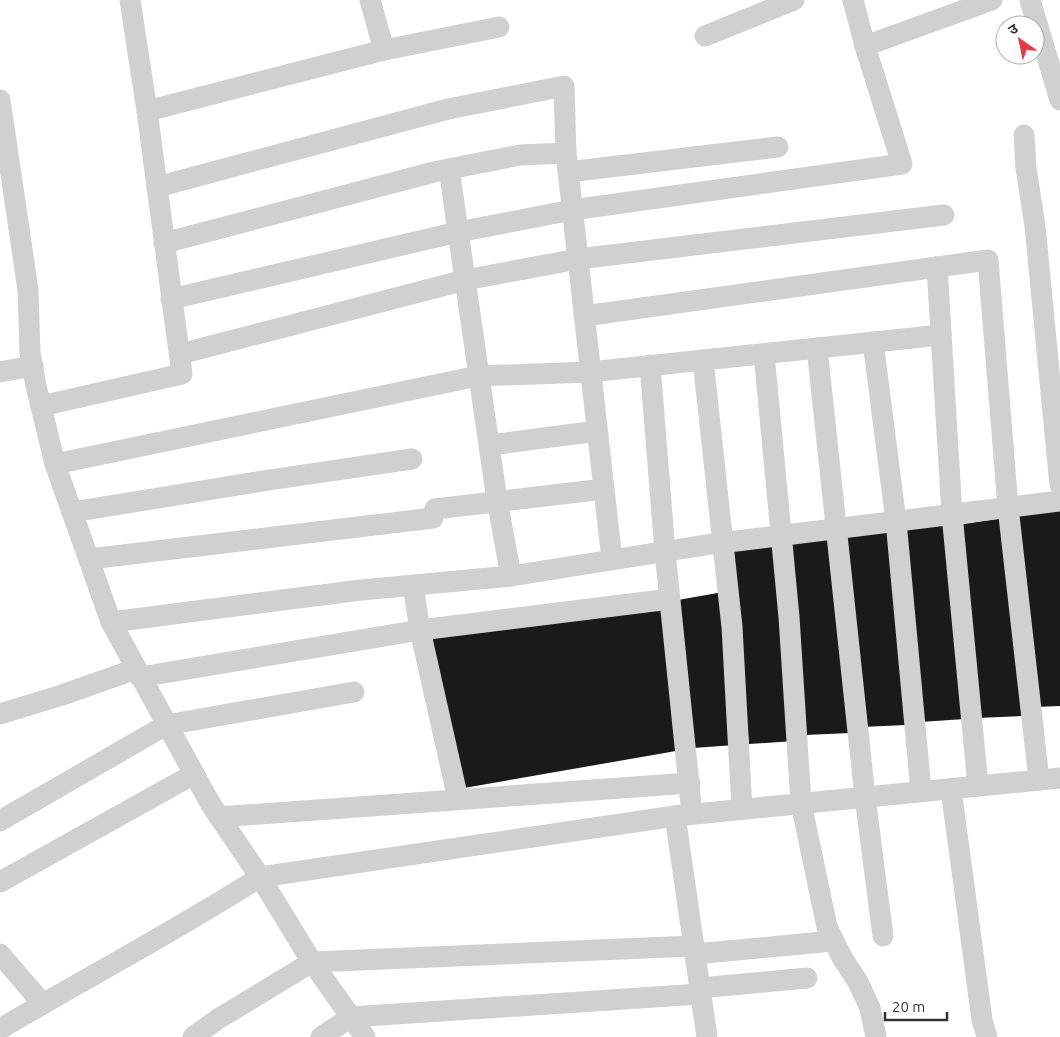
<svg xmlns="http://www.w3.org/2000/svg" width="1060" height="1037" font-family="Ubuntu,'Noto Sans Devanagari',sans-serif">
<style>
.building{fill:#1a1a1a}
.lines{fill:none;stroke-linecap:round;stroke-linejoin:round}
.minor{stroke:#d0d0d0;stroke-width:21}
</style>
<rect width="100%" height="100%" fill="#fff"/>
<!-- building -->
<g class="building">
<polygon points="1060,508 1060,706 1035,707 1018,514"/>
<polygon points="1003,518 1022,716 976,718 958,525"/>
<polygon points="947,522 965,719 920,722 902,528"/>
<polygon points="888,528 906,725 861,727 843,534"/>
<polygon points="831,535 850,733 805,735 787,541"/>
<polygon points="776,542 794,741 749,744 729,550"/>
<polygon points="723,592 735,745 693,748 678,600"/>
<polygon points="665,606 676,751 464,788 427,634"/>
</g>
<g class="lines">
<!-- minor -->
<g class="minor">
<polyline points="370,0 384,50"/>
<polyline points="1030,0 1060,100"/>
<polyline points="705,36 794,0"/>
<polyline points="865,46 992,0"/>
<polyline points="0,100 28,290 30,352 36,386 55,464 111,622 210,803 260,877 312,962 365,1037"/>
<polyline points="147,111 384,50 499,27"/>
<polyline points="1024,135 1026,168 1035,226 1060,485"/>
<polyline points="449,169 497,500 511,576"/>
<polyline points="568,172 778,147"/>
<polyline points="157,187 448,109 564,86 566,153 612,560"/>
<polyline points="164,243 434,172 520,155 566,153"/>
<polyline points="937,267 988,260 1008,507 1039,780"/>
<polyline points="171,299 458,232 572,210 902,164 865,46 853,0"/>
<polyline points="584,316 937,267 952,514 978,786"/>
<polyline points="873,342 896,521 921,791"/>
<polyline points="817,348 865,797 883,936"/>
<polyline points="180,354 465,280 578,259 944,215"/>
<polyline points="764,354 789,617 801,803 827,927 843,959 858,982 870,1008 876,1037"/>
<polyline points="703,360 732,627 742,809"/>
<polyline points="650,365 665,552 692,814"/>
<polyline points="0,372 33,366"/>
<polyline points="41,406 182,374 147,111 130,0"/>
<polyline points="490,445 597,431"/>
<polyline points="55,464 478,376 590,372 941,335"/>
<polyline points="72,512 269,480 412,459"/>
<polyline points="89,559 433,518 435,509 604,489"/>
<polyline points="413,585 420,630 458,799"/>
<polyline points="111,622 361,590 511,576 712,544 1060,501"/>
<polyline points="140,677 420,630 670,599"/>
<polyline points="0,714 62,695 136,669"/>
<polyline points="951,789 982,1020 987,1037"/>
<polyline points="675,816 707,1037"/>
<polyline points="219,817 690,783"/>
<polyline points="0,821 166,725 354,692"/>
<polyline points="0,882 194,774"/>
<polyline points="0,954 43,1004"/>
<polyline points="695,954 833,941"/>
<polyline points="700,988 807,978"/>
<path d="M0,1029C86,978 175,931 260,877L675,816L1060,778"/>
<polyline points="193,1037 218,1019 312,962 694,946"/>
<polyline points="321,1037 351,1017 700,994"/>
</g>
</g>
<!-- north arrow -->
<g transform="translate(1020 40) rotate(327)"><circle r="24" fill="#ffffff" stroke="#adadad"/>
<path d="M0-4L9 19L0 12L-9 19Z" fill="#e63946"/>
<text y="-8" font-size="14" font-weight="bold" text-anchor="middle" fill="#333333">उ</text>
</g>
<!-- scale -->
<path d="M885 1012v8h62v-8" fill="none" stroke="#333333" stroke-width="2.5"/>
<text x="892" y="1012" font-size="15" fill="#333333" stroke="#ffffff" stroke-width="4" paint-order="stroke">20 m</text>
</svg>
